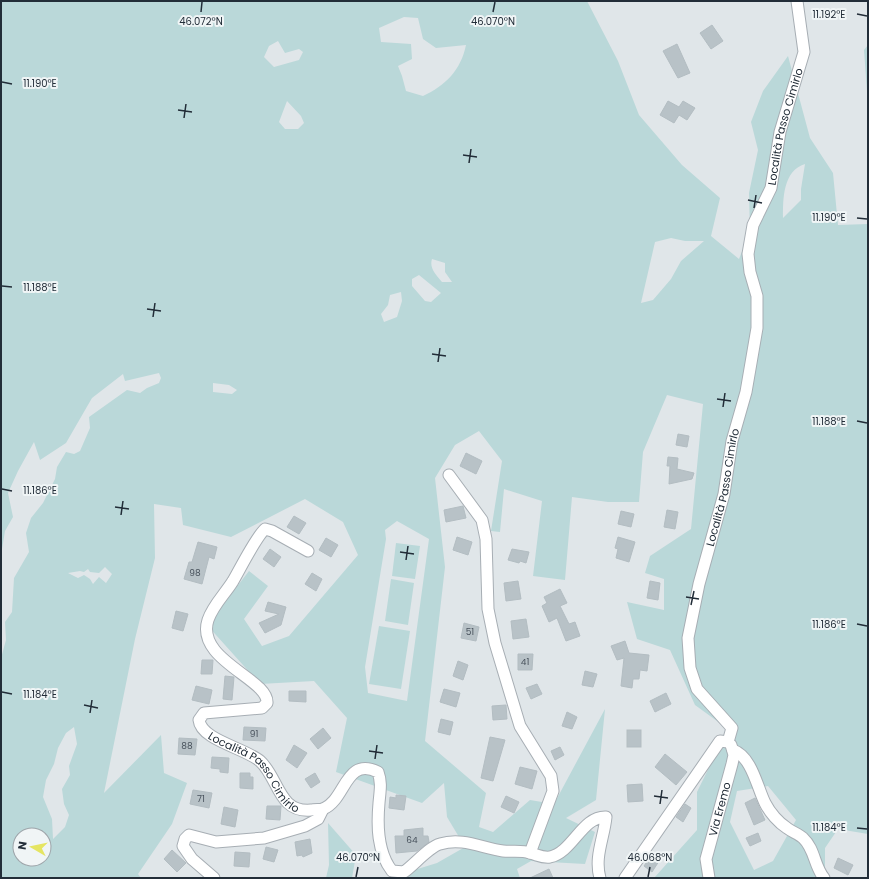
<svg xmlns="http://www.w3.org/2000/svg" width="869" height="879" font-family="Poppins,sans-serif">
<style>
.green{fill:#bad8d9;fill-rule:evenodd}
.building{fill:#b8c2c7;stroke:#b3bdc2}
.lines{fill:none;stroke-linecap:round;stroke-linejoin:round}
.minor-casing{stroke:#a7aeb4;stroke-width:13}
.minor{stroke:#fff;stroke-width:11}
.ticks{fill:none;stroke:#222d38;stroke-width:1.5}
.labels{text-anchor:middle;stroke-width:4;stroke-linejoin:round;paint-order:stroke}
.number-label{font-size:9px;fill:#48525c}
.street-label{font-size:11px;fill:#222d38;stroke:#f0f5f6}
.ticks-label{font-size:10px;text-anchor:middle;fill:#222d38;stroke:#f0f5f6;stroke-width:4;stroke-linejoin:round;paint-order:stroke}
</style>
<rect width="100%" height="100%" fill="#e0e6e9"/>
<!-- green -->
<g class="green">
<path d="M1,1H587L618,61L639,115L682,165L720,198L711,236L739,259L750,231L749,193L758,150L751,122L763,91L788,56L810,138L833,173L838,225L868,224V834L838,829L825,848V878H654L697,830V792L728,729L695,705L670,650L637,639L627,602L664,610V579L645,573L650,556L691,529L703,404L667,395L643,452L639,502H608L572,497L565,580L533,576L542,501L504,489L500,532L491,531L502,461L479,431L455,445L435,478L445,567L425,741L486,793L479,827L493,832L530,800L554,804L605,709L596,800L566,818L595,832L585,864L531,861L517,869L520,878H397L398,875L437,863L465,847L447,817L444,783L422,803L336,772L347,718L314,681L260,684L207,625L249,571L268,586L244,619L262,646L289,636L358,555L343,522L305,499L231,537L183,525L181,508L154,504L155,558L135,639L104,793L161,735L164,773L187,783L172,824L138,874L141,878H1V658L6,640L5,622L12,612L14,578L29,552L26,533L31,518L43,503L55,479L57,467L66,452L74,454L80,451L90,428L89,417L127,390L140,393L147,388L159,383L161,378L159,373L125,381L123,374L92,398L66,443L40,460L34,442L18,471L8,493L13,517L5,531L1,555ZM404,17L418,18L423,39L436,48L466,45C461,70 445,86 423,96L406,91L402,76L398,66L412,59L411,44L381,42L379,28ZM278,41L285,53L299,49L303,52L299,60L274,67L264,57L269,46ZM287,101L301,116L304,123L298,129H285L279,122ZM805,164L801,189V200L783,218C783,198 783,171 805,164ZM671,238L685,241H704L681,261L671,279L653,300L641,303L655,242ZM432,259L445,263V272L452,282H442C436,275 429,268 432,259ZM419,275L441,293L431,302L425,301L412,286V279ZM401,292L402,301L397,317L384,322L381,314L388,305L390,295ZM213,383L229,385L237,390L232,394L213,392ZM397,521L429,539L407,701L368,693L365,667L386,539L385,530ZM105,567L112,574L106,583L99,577L93,584L90,579L84,575L78,578L68,573L80,571L84,572L88,569L90,572L99,573ZM74,727L77,744L69,766L70,775L62,789L64,804L69,815L65,827L53,839L52,819L43,797L46,780L54,764L58,748L66,733ZM768,786L796,820L773,861L754,870L730,822L737,791ZM20,835H44V859H20Z"/>
<polygon points="868,45 868,105 864,50"/>
<polygon points="396,543 420,546 415,579 392,576"/>
<polygon points="391,579 414,583 408,625 385,621"/>
<polygon points="379,626 410,631 401,689 369,684"/>
<polygon points="328,823 356,855 352,878 326,878 329,865"/>
</g>
<!-- building -->
<g class="building">
<polygon points="712,25 723,41 711,49 700,33"/>
<polygon points="677,44 690,73 678,78 663,51"/>
<polygon points="668,101 679,107 683,101 695,108 687,120 679,115 674,123 660,115"/>
<polygon points="678,434 689,436 687,447 676,445"/>
<polygon points="466,453 482,461 476,474 460,466"/>
<polygon points="668,457 678,458 677,469 694,473 692,479 669,484 670,466 667,466"/>
<polygon points="463,506 466,518 446,522 444,510"/>
<polygon points="667,510 678,512 675,529 664,527"/>
<polygon points="621,511 634,514 631,527 618,524"/>
<polygon points="294,516 306,523 299,534 287,527"/>
<polygon points="457,537 472,542 468,555 453,550"/>
<polygon points="618,537 635,542 629,562 616,558 618,549 615,548"/>
<polygon points="326,538 338,545 331,557 319,550"/>
<polygon points="198,542 217,547 214,559 209,557 202,584 184,579 189,562 192,562"/>
<polygon points="270,549 281,557 274,567 263,559"/>
<polygon points="512,549 529,552 526,563 520,561 519,563 508,560"/>
<polygon points="312,573 322,579 316,591 305,584"/>
<polygon points="518,581 521,599 506,601 504,583"/>
<polygon points="650,581 660,583 658,600 647,598"/>
<polygon points="560,589 567,603 560,606 569,624 575,622 580,636 566,641 557,618 549,622 542,606 547,603 544,597"/>
<polygon points="268,602 286,607 281,625 265,633 259,623 279,614 265,611"/>
<polygon points="176,611 188,614 183,631 172,628"/>
<polygon points="526,619 529,637 513,639 511,621"/>
<polygon points="464,623 479,627 476,641 461,638"/>
<polygon points="625,641 629,653 649,655 647,671 640,670 639,679 633,679 632,688 621,686 624,658 617,660 611,646"/>
<polygon points="518,654 533,654 532,670 518,670"/>
<polygon points="202,660 213,660 212,674 201,674"/>
<polygon points="458,661 468,665 463,680 453,676"/>
<polygon points="585,671 597,674 593,687 582,685"/>
<polygon points="225,676 234,677 232,700 223,699"/>
<polygon points="537,684 542,694 531,699 526,688"/>
<polygon points="196,686 212,690 209,704 192,700"/>
<polygon points="444,689 460,693 456,707 440,702"/>
<polygon points="289,691 306,691 306,702 289,701"/>
<polygon points="666,693 671,704 655,712 650,701"/>
<polygon points="506,705 507,719 493,720 492,706"/>
<polygon points="567,712 577,717 572,729 562,726"/>
<polygon points="441,719 453,722 450,735 438,732"/>
<polygon points="244,727 266,728 265,741 243,740"/>
<polygon points="323,728 331,738 318,749 310,739"/>
<rect x="627" y="730" width="14" height="17"/>
<polygon points="490,737 505,740 493,781 481,778"/>
<polygon points="179,738 197,739 195,755 178,754"/>
<polygon points="294,745 307,753 297,768 286,760"/>
<polygon points="560,747 564,755 555,760 551,751"/>
<polygon points="665,754 687,772 676,785 655,767"/>
<polygon points="212,757 229,758 228,773 220,772 220,769 211,768"/>
<polygon points="520,767 537,771 532,789 515,784"/>
<polygon points="240,773 250,773 250,777 253,777 253,789 240,788"/>
<polygon points="315,773 320,782 311,788 305,779"/>
<polygon points="642,784 643,801 628,802 627,785"/>
<polygon points="193,790 212,793 209,808 190,804"/>
<polygon points="396,795 406,796 404,810 389,808 390,797 396,798"/>
<polygon points="506,796 519,802 514,813 501,807"/>
<polygon points="755,798 765,820 754,825 745,803"/>
<polygon points="685,804 691,808 683,822 676,817"/>
<polygon points="267,806 281,806 280,820 266,819"/>
<polygon points="224,807 238,810 235,827 221,824"/>
<polygon points="423,828 423,836 428,836 429,842 417,851 396,853 395,836 404,836 404,830"/>
<polygon points="758,833 761,841 750,846 746,838"/>
<polygon points="310,839 312,853 303,857 302,855 297,856 295,842"/>
<polygon points="266,847 278,850 274,862 263,859"/>
<polygon points="172,850 186,863 177,872 164,859"/>
<polygon points="235,852 250,853 249,867 234,866"/>
<polygon points="653,853 661,858 652,872 644,866"/>
<polygon points="838,858 853,865 848,875 834,868"/>
<polygon points="549,869 553,878 530,878"/>
</g>
<g class="lines">
<defs>
<g id="minor">
<polyline points="449,475 482,520 486,539 488,609 495,643 520,726 551,776 553,791 530,853"/>
<path id="s1" d="M308,551L272,531L265,529C256,537 240,569 233,581C225,594 213,605 208,620C195,660 269,679 267,703L262,708L204,713L199,720C201,740 245,748 260,761C279,778 278,813 311,810C315,809 320,810 323,809C346,800 345,756 378,772C382,783 380,791 379,803C377,825 377,852 392,871L404,872C414,865 429,847 440,844C462,837 482,848 503,851C511,852 522,850 530,853C538,855 542,858 550,857C573,852 582,816 606,817C604,838 594,857 600,878"/>
<path id="s2" d="M728,742L732,728L697,689L690,668L688,638L699,584L724,494L732,441L746,392L757,328V296L750,272L748,254L753,225L771,188L780,132L804,52L797,1"/>
<path d="M733,750C752,757 757,787 765,803C770,813 779,823 787,828C792,832 799,834 803,838C815,849 814,866 824,878"/>
<polyline points="214,878 192,859 183,846 185,839 189,835 216,842 264,838 305,826 318,819 323,809"/>
<polyline points="625,878 720,741 728,742"/>
<path id="s3" d="M709,878L706,859L732,764L734,755L731,745"/>
</g>
</defs>
<!-- minor casing -->
<use href="#minor" class="minor-casing"/>
<!-- minor -->
<use href="#minor" class="minor"/>
</g>
<!-- ticks -->
<path class="ticks" d="M201,12L202,2M493,12L495,2M857,14L867,16M2,82L12,84M178,110L192,112M184,118L186,104M463,155L477,157M469,163L471,149M748,200L762,203M754,208L756,195M857,218L867,219M2,286L12,287M147,309L161,311M153,317L155,303M432,354L446,356M438,362L440,348M717,399L731,401M723,407L725,393M857,421L867,423M2,489L12,491M115,507L129,509M121,515L123,501M400,552L414,554M406,560L408,546M686,597L699,599M691,605L694,591M857,624L867,626M2,692L12,694M84,705L98,708M90,713L92,700M369,751L383,753M375,759L377,745M654,796L668,798M660,804L662,790M857,828L867,829M356,877L358,867M648,877L650,867"/>
<g class="labels">
<!-- number labels -->
<g class="number-label">
<text x="195" y="576">98</text>
<text x="470" y="635">51</text>
<text x="525" y="665">41</text>
<text x="254" y="737">91</text>
<text x="187" y="749">88</text>
<text x="201" y="802">71</text>
<text x="412" y="843">64</text>
</g>
<!-- street labels -->
<g class="street-label">
<text dy="4" stroke="none"><textPath href="#s2" startOffset="646">Località Passo Cimirlo</textPath></text>
<text dy="4" stroke="none"><textPath href="#s2" startOffset="274">Località Passo Cimirlo</textPath></text>
<text dy="4" stroke="none"><textPath href="#s1" startOffset="417">Località Passo Cimirlo</textPath></text>
<text dy="4" stroke="none"><textPath href="#s3" startOffset="71">Via Eremo</textPath></text>
</g>
</g>
<g class="ticks-label">
<text x="829" y="18">11.192°E</text>
<text x="201" y="25">46.072°N</text>
<text x="493" y="25">46.070°N</text>
<text x="40" y="87">11.190°E</text>
<text x="829" y="221">11.190°E</text>
<text x="40" y="291">11.188°E</text>
<text x="829" y="425">11.188°E</text>
<text x="40" y="494">11.186°E</text>
<text x="829" y="628">11.186°E</text>
<text x="40" y="698">11.184°E</text>
<text x="829" y="831">11.184°E</text>
<text x="358" y="861">46.070°N</text>
<text x="650" y="861">46.068°N</text>
</g>
<!-- border -->
<rect width="869" height="879" fill="none" stroke="#222d38" stroke-width="4"/>
<!-- north arrow -->
<g transform="translate(32 847) rotate(279)"><circle r="19" fill="#f0f5f6" stroke="#9ea5aa"/>
<path d="M0-3L7 15L0 10L-7 15Z" fill="#e5e562"/>
<text y="-6" font-size="11" font-weight="bold" text-anchor="middle" fill="#222d38">N</text>
</g>
</svg>
